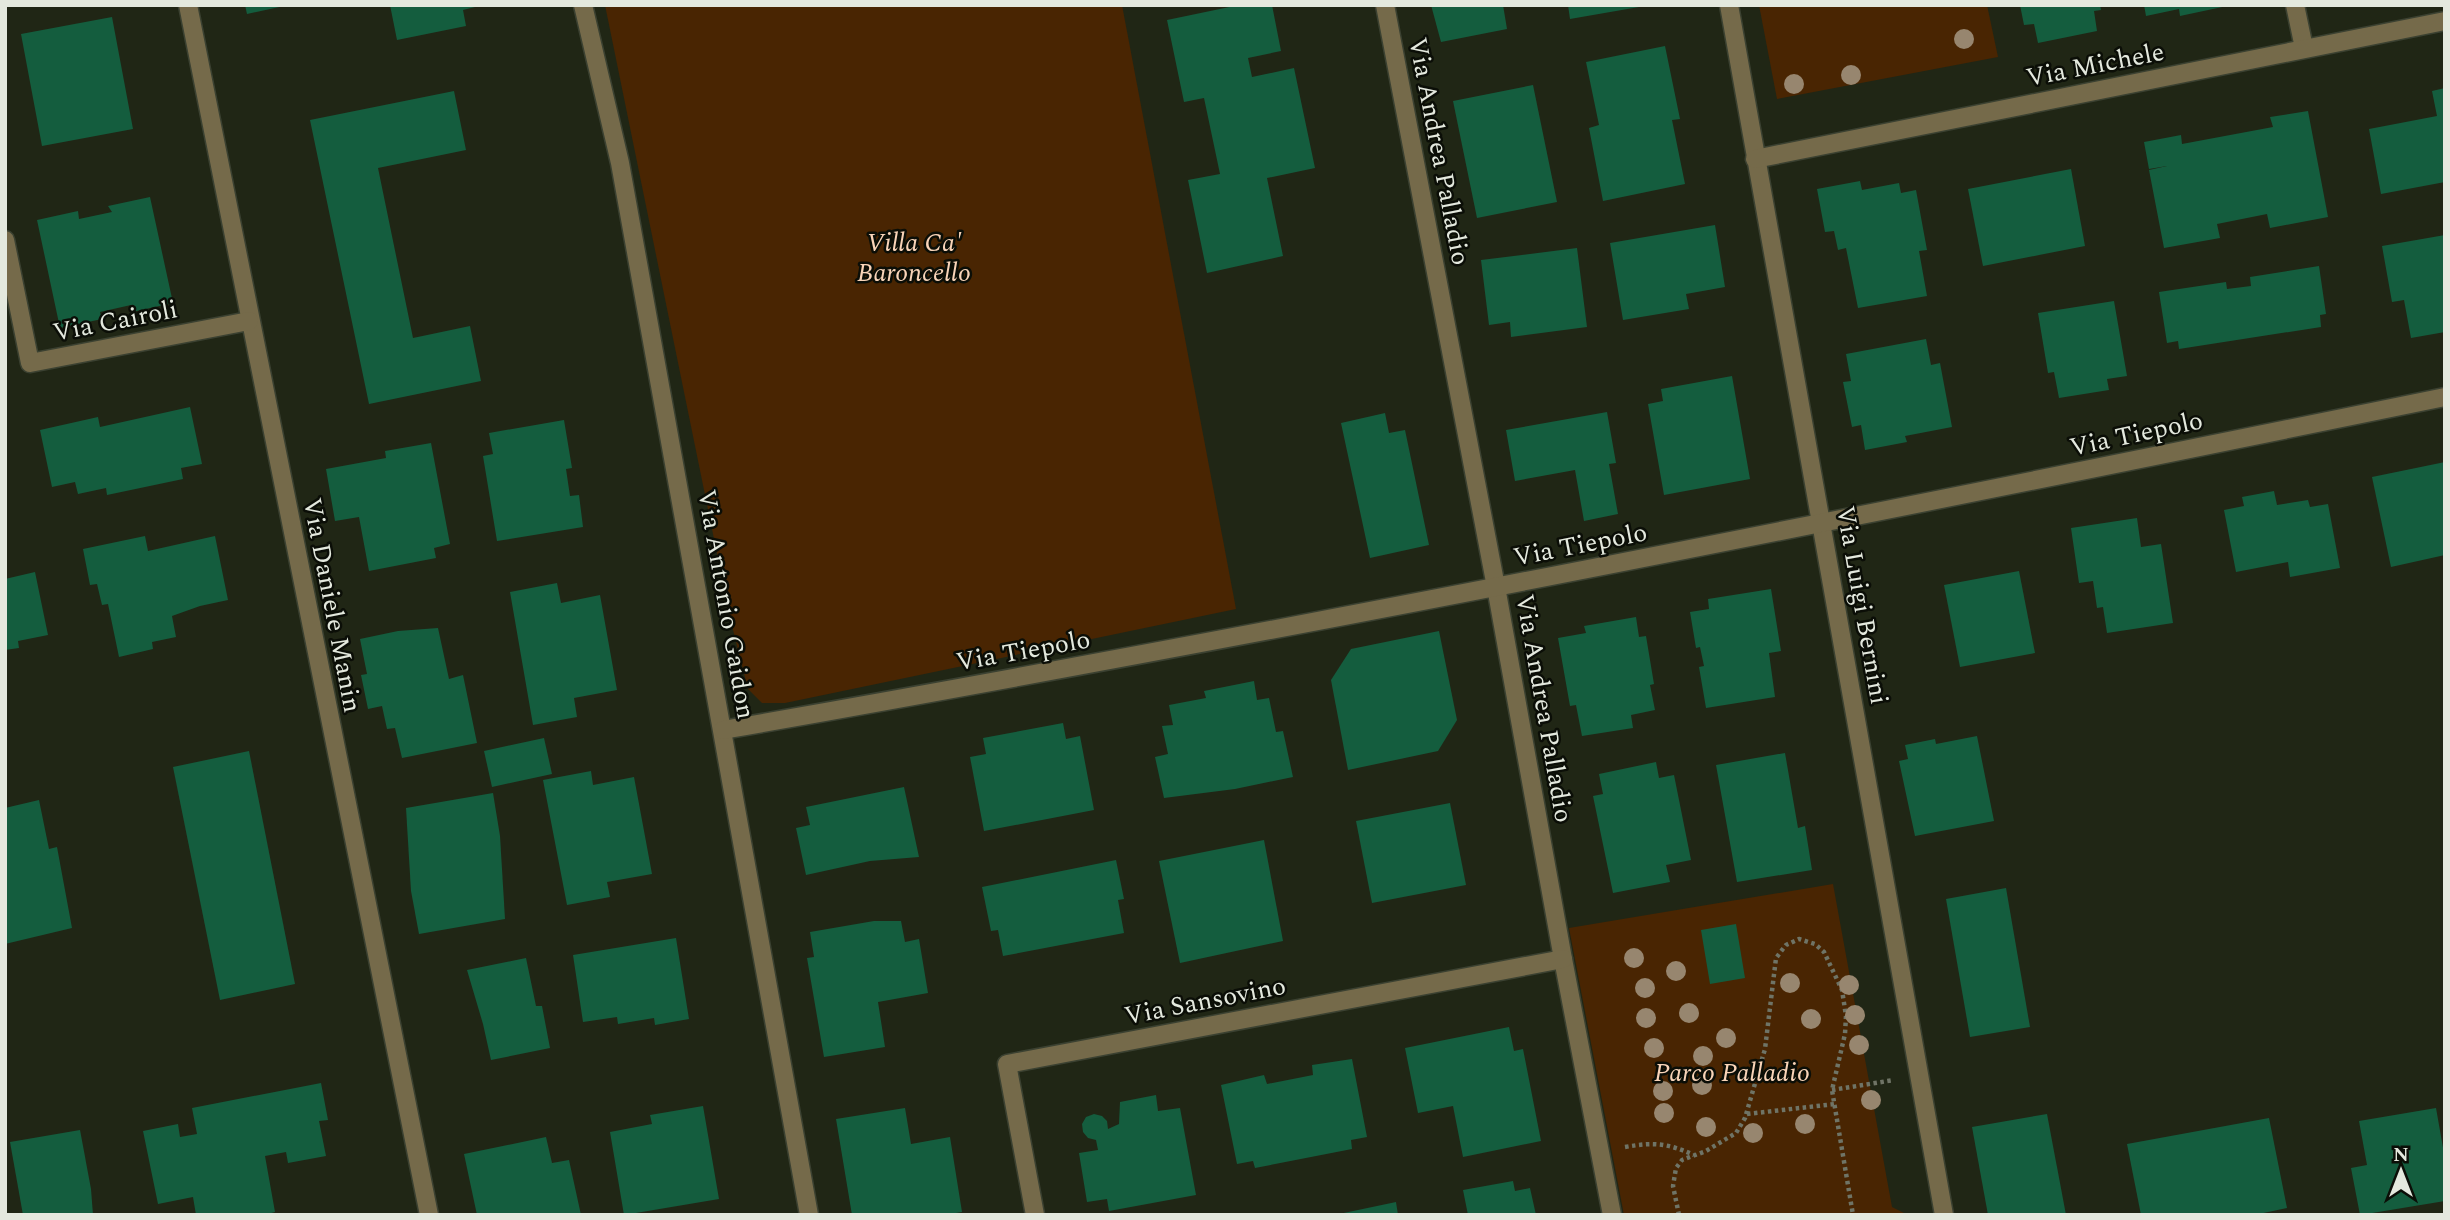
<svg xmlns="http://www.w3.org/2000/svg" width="2450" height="1220" font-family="Spectral,serif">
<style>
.green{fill:#492502}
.building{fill:#145d3e}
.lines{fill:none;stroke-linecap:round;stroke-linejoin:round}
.minor-casing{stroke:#3b4131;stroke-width:21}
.path{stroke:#6f7466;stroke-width:4.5;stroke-dasharray:3.5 3.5;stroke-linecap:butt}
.minor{stroke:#756a4a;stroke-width:18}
.tree{fill:#97866f}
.labels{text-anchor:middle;stroke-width:5;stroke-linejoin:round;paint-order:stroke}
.street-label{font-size:26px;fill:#e4e9de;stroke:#0b0e07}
.park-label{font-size:26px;font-style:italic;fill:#f9d4b8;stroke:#0b0e07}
</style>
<rect width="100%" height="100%" fill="#202615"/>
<!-- green -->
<g class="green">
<polygon points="605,5 1122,5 1236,609 785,703 762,703 748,689 731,622"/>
<polygon points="1759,5 1987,5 1998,57 1777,99"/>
<polygon points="1833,884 1892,1207 1908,1215 1624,1215 1569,928"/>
</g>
<!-- building -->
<g class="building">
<polygon points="245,5 284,5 284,6 247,14"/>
<polygon points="390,5 479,5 479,6 463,10 466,26 397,40"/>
<polygon points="1239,5 1272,5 1281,51 1248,58 1252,77 1294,68 1315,168 1267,178 1283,256 1207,273 1188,180 1220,174 1204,98 1184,102 1167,20"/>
<polygon points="1431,5 1503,5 1507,29 1441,42"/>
<polygon points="1568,5 1639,5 1639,7 1570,19"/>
<polygon points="2020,5 2100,5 2101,10 2094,11 2097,31 2038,43 2034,24 2024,25"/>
<polygon points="2144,5 2227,5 2227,6 2180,16 2179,9 2146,16"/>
<polygon points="112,17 133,129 42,146 21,34"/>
<polygon points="1665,46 1680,119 1672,120 1685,184 1603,201 1589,128 1599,125 1586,62"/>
<polygon points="1533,85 1557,202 1477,218 1453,101"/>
<polygon points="2445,88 2445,182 2381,194 2369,129 2437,116 2432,91"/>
<polygon points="454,91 466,150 378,168 413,338 470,326 481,381 369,404 310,120"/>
<polygon points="2308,111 2328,217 2270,228 2267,214 2217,224 2220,238 2164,248 2149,170 2167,166 2149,169 2144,142 2181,135 2182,144 2273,127 2270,117"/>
<polygon points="2071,169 2085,246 1983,266 1968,189"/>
<polygon points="1860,181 1862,190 1899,183 1901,193 1916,190 1927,250 1919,251 1927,296 1858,308 1846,248 1838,250 1834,231 1825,232 1817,189"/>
<polygon points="150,197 173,303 132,312 131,305 100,312 102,319 60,328 37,220 78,211 79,219 112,212 108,206"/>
<polygon points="1715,225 1725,287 1686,294 1689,309 1623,320 1610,243"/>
<polygon points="2445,235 2445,332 2411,338 2404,300 2392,302 2382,246"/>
<polygon points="1577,248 1587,327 1511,337 1510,322 1489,325 1481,260"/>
<polygon points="2319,266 2326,314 2320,315 2321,327 2179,349 2178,341 2167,343 2159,292 2226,282 2227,289 2251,286 2250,277"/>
<polygon points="2114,301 2127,376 2107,379 2109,390 2059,398 2054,372 2048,373 2038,313"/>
<polygon points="1926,339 1931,365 1940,363 1952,427 1905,436 1907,442 1865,450 1861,425 1852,427 1843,382 1851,381 1846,354"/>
<polygon points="1732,376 1750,479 1664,495 1648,404 1663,401 1661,389"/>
<polygon points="190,407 202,464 181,468 183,479 107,495 106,488 78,494 75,482 52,487 40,430 98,417 100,427"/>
<polygon points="1607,412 1616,463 1609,464 1618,514 1584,521 1575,470 1515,481 1506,430"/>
<polygon points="1385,413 1389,433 1405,430 1429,545 1370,558 1341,423"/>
<polygon points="564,420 572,468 566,469 570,496 579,495 583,527 497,541 483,456 493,454 489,433"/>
<polygon points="431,443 450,544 434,548 436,558 369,571 359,517 335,521 326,469 386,458 385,451"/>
<polygon points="2445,462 2445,555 2391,567 2372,477"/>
<polygon points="2274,491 2277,505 2308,500 2310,507 2328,504 2340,568 2290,577 2288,562 2236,572 2224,510 2244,506 2242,497"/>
<polygon points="2137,518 2141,547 2161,544 2173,623 2107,633 2103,607 2097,608 2093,581 2079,583 2071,528"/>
<polygon points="145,536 148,551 215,536 228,600 200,606 172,616 176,637 152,642 153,649 119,657 108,604 102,605 97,584 90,585 83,549"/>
<polygon points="2019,571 2035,653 1960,667 1944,585"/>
<polygon points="35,572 48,635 18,641 19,648 5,650 5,579"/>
<polygon points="557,583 561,603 600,595 617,690 574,698 577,717 533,725 510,592"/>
<polygon points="1771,589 1781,651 1769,653 1775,697 1706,708 1699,667 1704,666 1700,647 1696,648 1690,612 1709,609 1708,599"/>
<polygon points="1636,617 1639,637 1646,636 1654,684 1650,685 1655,710 1631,715 1633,728 1582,736 1576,705 1570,706 1558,638 1586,633 1584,626"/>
<polygon points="438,628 449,679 463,675 477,743 402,758 395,728 387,729 382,706 368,709 361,675 367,674 360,639 398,631"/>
<polygon points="1439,631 1457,720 1438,751 1348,770 1331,680 1351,649"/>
<polygon points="1254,681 1257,700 1269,698 1276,732 1283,731 1293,777 1235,789 1164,798 1155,757 1168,754 1162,726 1173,725 1169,705 1206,698 1204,691"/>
<polygon points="1063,723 1066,739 1080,736 1094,810 984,831 970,757 986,754 983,738"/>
<polygon points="1977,736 1994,821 1915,836 1899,761 1908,759 1905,745 1935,739 1936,744"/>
<polygon points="544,738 552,774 492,787 484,751"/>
<polygon points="249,751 295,984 220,1000 173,767"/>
<polygon points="1785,753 1798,828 1805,826 1812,870 1737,882 1716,765"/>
<polygon points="1656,762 1659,778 1674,775 1691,860 1666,865 1670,882 1613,893 1593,796 1603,794 1599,774"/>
<polygon points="591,771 593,785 634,777 652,874 607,882 610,897 567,905 543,780"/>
<polygon points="904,787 919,857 870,861 806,875 796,828 810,825 806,807"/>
<polygon points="493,793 500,836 505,919 419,934 411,891 406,808"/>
<polygon points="39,800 49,849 57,847 72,928 5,944 5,808"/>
<polygon points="1450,803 1466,885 1372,903 1356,821"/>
<polygon points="1264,840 1283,941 1180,963 1159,861"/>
<polygon points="1116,860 1124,899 1118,900 1124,933 1003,956 998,930 991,931 982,887"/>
<polygon points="2006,888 2030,1027 1970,1037 1946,899"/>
<polygon points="874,921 901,921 905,942 919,939 928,993 878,1002 885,1047 824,1057 807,958 814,957 810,932"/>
<polygon points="1736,924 1745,978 1710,984 1701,930"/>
<polygon points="676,938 689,1019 655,1025 654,1018 618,1024 617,1017 583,1022 573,955"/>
<polygon points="526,958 536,1006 542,1006 550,1048 491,1060 483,1024 467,970"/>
<polygon points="1509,1027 1514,1051 1523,1049 1541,1141 1463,1157 1453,1106 1418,1113 1405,1048"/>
<polygon points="1352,1059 1367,1137 1351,1140 1352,1149 1255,1168 1253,1161 1237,1164 1221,1085 1264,1075 1267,1084 1313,1075 1312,1065"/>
<polygon points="321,1083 328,1120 319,1121 326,1156 288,1163 286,1152 265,1156 275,1212 264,1215 196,1215 193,1197 158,1204 143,1131 178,1124 180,1137 197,1134 192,1108"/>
<polygon points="1156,1095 1158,1111 1180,1108 1196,1195 1109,1211 1107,1199 1087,1202 1079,1153 1098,1150 1096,1140 1088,1138 1083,1132 1082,1124 1086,1117 1094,1114 1102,1116 1107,1121 1108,1129 1119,1124 1120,1102"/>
<polygon points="703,1106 719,1199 624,1215 610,1132 652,1124 650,1115"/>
<polygon points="905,1108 911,1144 950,1137 962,1212 944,1215 852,1215 836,1119"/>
<polygon points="2436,1108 2445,1159 2445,1189 2443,1190 2445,1201 2360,1215 2351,1168 2367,1165 2359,1121"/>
<polygon points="2047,1114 2066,1215 1988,1215 1972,1127"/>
<polygon points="2269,1118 2287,1208 2254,1215 2141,1215 2127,1144"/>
<polygon points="80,1130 91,1189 93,1215 23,1215 10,1142"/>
<polygon points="546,1137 552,1163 569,1160 581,1215 477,1215 464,1154"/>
<polygon points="1513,1181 1515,1191 1530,1188 1536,1215 1468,1215 1463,1190"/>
<polygon points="1396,1202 1398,1215 1339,1215 1339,1214"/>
</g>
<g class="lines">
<defs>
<g id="minor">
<polyline points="188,5 429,1215"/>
<polyline points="583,5 620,163 809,1215"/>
<polyline points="1385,5 1496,587 1563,959 1612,1215"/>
<polyline points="1729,5 1944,1215"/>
<polyline points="2295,5 2304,48"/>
<polyline points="1755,159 2445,21"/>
<polyline points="5,240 30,363 249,321"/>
<path d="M723,730C1299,629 1872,514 2445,397"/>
<polyline points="1035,1215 1007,1064 1563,959"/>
</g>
</defs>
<!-- minor casing -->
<use href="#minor" class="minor-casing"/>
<!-- path -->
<g class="path">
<polyline points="1832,1090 1894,1080"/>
<polyline points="1747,1114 1835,1104"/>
<path d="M1625,1147C1654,1142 1667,1143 1694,1155"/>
<polyline points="1679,1215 1673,1186 1676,1168 1682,1160 1706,1151 1736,1133 1745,1118 1765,1049 1776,958 1786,945 1799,939 1815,944 1824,952 1842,990 1846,1016 1845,1034 1832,1090 1853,1215"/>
</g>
<!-- minor -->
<use href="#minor" class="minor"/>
</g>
<!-- trees -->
<g class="tree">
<circle cx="1964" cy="39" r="10"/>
<circle cx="1851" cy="75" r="10"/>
<circle cx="1794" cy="84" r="10"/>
<circle cx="1634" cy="958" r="10"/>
<circle cx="1676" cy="971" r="10"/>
<circle cx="1790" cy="983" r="10"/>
<circle cx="1849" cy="985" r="10"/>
<circle cx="1645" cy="988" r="10"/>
<circle cx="1689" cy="1013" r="10"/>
<circle cx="1855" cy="1015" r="10"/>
<circle cx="1646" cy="1018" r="10"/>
<circle cx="1811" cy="1019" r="10"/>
<circle cx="1726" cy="1038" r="10"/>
<circle cx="1859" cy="1045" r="10"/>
<circle cx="1654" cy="1048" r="10"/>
<circle cx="1703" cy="1056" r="10"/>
<circle cx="1702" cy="1085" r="10"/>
<circle cx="1663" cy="1091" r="10"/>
<circle cx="1871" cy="1100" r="10"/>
<circle cx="1664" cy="1113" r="10"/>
<circle cx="1805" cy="1124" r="10"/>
<circle cx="1706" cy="1127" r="10"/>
<circle cx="1753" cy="1133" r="10"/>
</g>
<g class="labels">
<!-- street labels -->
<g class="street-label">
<text transform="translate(2095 64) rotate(-11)" y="9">Via Michele</text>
<text transform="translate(1440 151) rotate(79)" y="9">Via Andrea Palladio</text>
<text transform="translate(115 320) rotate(-11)" y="9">Via Cairoli</text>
<text transform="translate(2136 433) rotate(-12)" y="9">Via Tiepolo</text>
<text transform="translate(1580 544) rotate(-11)" y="9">Via Tiepolo</text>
<text transform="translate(727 604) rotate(80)" y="9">Via Antonio Gaidon</text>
<text transform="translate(333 605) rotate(79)" y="9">Via Daniele Manin</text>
<text transform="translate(1863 605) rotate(80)" y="9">Via Luigi Bernini</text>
<text transform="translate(1023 650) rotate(-10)" y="9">Via Tiepolo</text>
<text transform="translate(1545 708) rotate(80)" y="9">Via Andrea Palladio</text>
<text transform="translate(1205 1000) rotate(-11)" y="9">Via Sansovino</text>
</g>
<!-- park labels -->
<g class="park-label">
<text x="914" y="251">Villa Ca'<tspan x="914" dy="30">Baroncello</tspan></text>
<text x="1732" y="1081">Parco Palladio</text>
</g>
</g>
<!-- border -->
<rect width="2450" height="1220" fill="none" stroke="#e4e9de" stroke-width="14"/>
<!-- north arrow -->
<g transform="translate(2401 1171)" stroke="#0b0e07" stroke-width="5" paint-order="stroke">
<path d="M0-5L12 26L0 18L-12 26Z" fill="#e4e9de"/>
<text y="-10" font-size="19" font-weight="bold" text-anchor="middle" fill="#e4e9de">N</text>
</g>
</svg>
